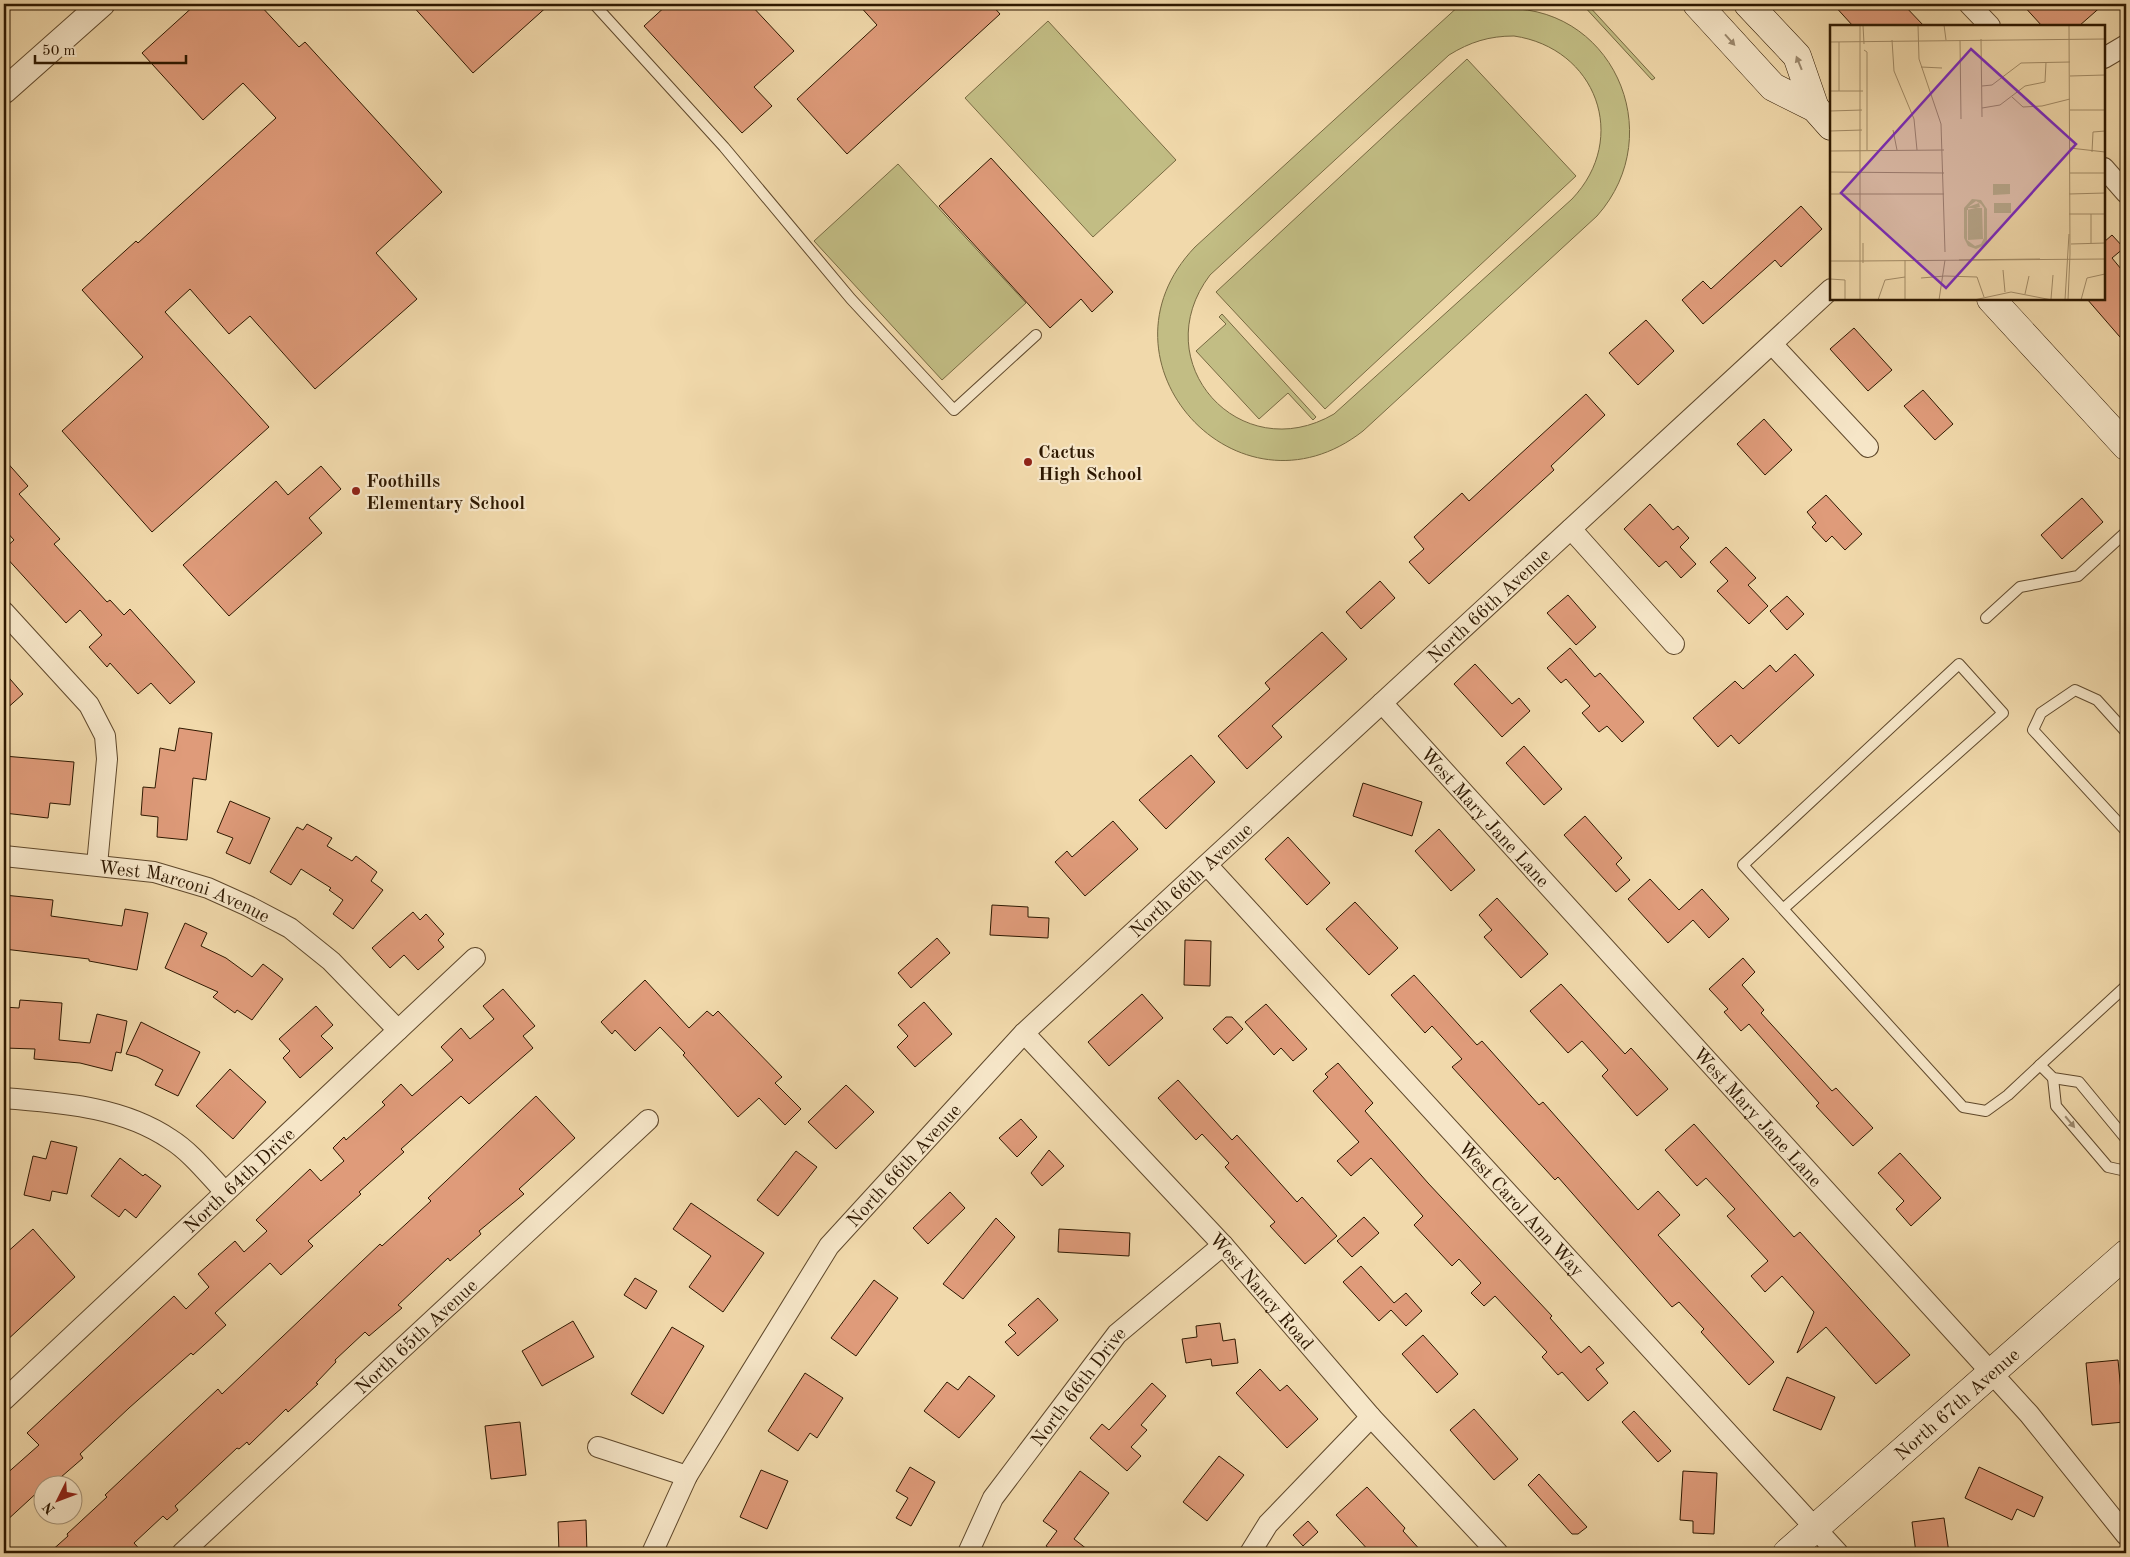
<svg xmlns="http://www.w3.org/2000/svg" width="2130" height="1557" font-family="'Old Standard TT',serif">
<style>
.green{fill:#c2bd84;stroke:#786a42;fill-rule:evenodd}
.building{fill:#df9b7a;stroke:#2e1800}
.lines{fill:none;stroke-linecap:round;stroke-linejoin:round}
.service-casing{stroke:#5f482b;stroke-width:12}
.minor-casing{stroke:#5f482b;stroke-width:22}
.tertiary-casing{stroke:#5f482b;stroke-width:27}
.secondary-casing{stroke:#2e1800;stroke-width:29}
.service{stroke:#f6e6c8;stroke-width:10}
.minor{stroke:#f6e6c8;stroke-width:20}
.tertiary{stroke:#f6e6c8;stroke-width:25}
.secondary{stroke:#f6e6c8;stroke-width:28}
.oneway{fill:#9c896e}
.poi-dot{fill:#8f2418;stroke:#f6e6c8;stroke-width:2}
.labels{text-anchor:middle;stroke-width:4.5;stroke-linejoin:round;paint-order:stroke}
.poi-label{font-size:19px;font-weight:bold;fill:#2e1800;stroke:#f6e6c8;text-anchor:start}
.street-label{font-size:19px;fill:#2e1800;stroke:#f6e6c8}
.inset-road{fill:none;stroke:#a38c67;stroke-width:1}
.view{fill:#7b2cbf;fill-opacity:0.15;stroke:#7b2cbf;stroke-width:2.5}
.inset-edge{fill:none;stroke:#2e1800;stroke-width:2.5}
</style>
<rect width="100%" height="100%" fill="#f1d9ab"/>
<filter id="stains"><feTurbulence type="fractalNoise" baseFrequency=".004" numOctaves="4"/><feColorMatrix values="0 0 0 0 .2 0 0 0 0 .09 0 0 0 0 .02 0 0 0 .5 -.17"/></filter>
<radialGradient id="worn" r=".72"><stop offset=".6" stop-color="#630" stop-opacity="0"/><stop offset="1" stop-color="#630" stop-opacity=".3"/></radialGradient>
<!-- green -->
<g class="green">
<path d="M1461,4H1492L1497,9C1611,0 1671,133 1597,216L1363,431C1238,529 1086,361 1195,247ZM1514,36C1596,48 1630,138 1572,199L1334,414C1240,469 1144,362 1210,275L1449,55C1470,42 1489,36 1514,36Z"/>
<polygon points="1582,4 1587,4 1655,78 1652,80"/>
<polygon points="1048,21 1176,160 1093,237 965,98"/>
<polygon points="1467,59 1576,176 1325,409 1216,292"/>
<polygon points="898,164 1026,303 942,380 814,241"/>
<polygon points="1222,314 1316,417 1313,420 1288,393 1259,419 1196,351 1226,324 1219,317"/>
</g>
<!-- building -->
<g class="building">
<polygon points="196,4 259,4 299,47 305,42 442,192 376,253 417,299 315,389 250,316 229,334 190,289 165,312 269,427 152,532 62,431 143,357 82,290 136,241 138,243 276,118 243,83 203,120 142,53"/>
<polygon points="411,4 550,4 473,73"/>
<polygon points="668,4 750,4 794,51 754,87 772,106 742,133 644,26"/>
<polygon points="858,4 991,4 1000,14 847,154 797,99 877,25"/>
<polygon points="1833,4 1903,4 1924,26 1853,26"/>
<polygon points="2022,4 2104,4 2079,26 2042,26"/>
<polygon points="991,158 1113,292 1092,312 1081,299 1050,328 939,206"/>
<polygon points="1801,206 1822,229 1781,267 1775,260 1703,324 1682,300 1703,281 1711,289"/>
<polygon points="2112,235 2124,248 2112,258 2126,275 2126,344 2087,299 2104,299 2104,242"/>
<polygon points="1646,320 1674,351 1638,385 1609,353"/>
<polygon points="1854,328 1892,370 1868,391 1830,349"/>
<polygon points="1923,390 1953,424 1935,440 1904,406"/>
<polygon points="1586,394 1605,415 1551,466 1554,470 1429,584 1409,562 1424,549 1414,537 1462,493 1469,501"/>
<polygon points="1764,419 1792,450 1765,475 1737,444"/>
<polygon points="4,459 28,486 19,494 60,539 54,544 107,602 110,600 124,615 130,609 195,682 170,704 151,683 138,694 110,663 107,667 89,647 102,635 80,610 66,623 4,555 4,549 14,540 4,529"/>
<polygon points="321,466 341,489 309,518 322,533 229,616 183,565 276,481 288,495"/>
<polygon points="1826,495 1862,534 1845,550 1832,536 1826,542 1812,527 1816,523 1807,512"/>
<polygon points="2082,498 2103,522 2062,559 2041,535"/>
<polygon points="1650,504 1673,530 1678,526 1689,538 1680,547 1696,564 1681,578 1666,561 1659,567 1624,529"/>
<polygon points="1726,547 1756,578 1748,585 1768,606 1749,624 1717,591 1728,581 1710,562"/>
<polygon points="1380,581 1395,598 1361,629 1346,612"/>
<polygon points="1568,595 1596,627 1576,645 1547,613"/>
<polygon points="1787,596 1804,614 1787,630 1770,611"/>
<polygon points="1322,632 1347,659 1272,726 1282,737 1247,769 1218,736 1270,689 1265,683"/>
<polygon points="1570,648 1595,677 1600,673 1644,722 1622,742 1607,726 1599,732 1582,713 1590,706 1566,679 1561,683 1547,668"/>
<polygon points="1795,654 1814,675 1739,744 1731,735 1718,747 1693,718 1735,681 1743,689 1770,665 1776,672"/>
<polygon points="1475,664 1512,704 1519,698 1530,711 1502,737 1454,684"/>
<polygon points="4,672 23,694 4,711"/>
<polygon points="179,728 212,733 206,780 193,778 187,840 157,837 158,817 141,815 143,787 155,788 160,748 175,751"/>
<polygon points="1524,746 1562,789 1544,805 1506,763"/>
<polygon points="1191,755 1215,782 1166,829 1139,800"/>
<polygon points="4,756 74,762 70,805 50,803 48,818 4,813"/>
<polygon points="1363,783 1422,802 1412,836 1353,816"/>
<polygon points="230,801 270,818 250,864 226,853 233,838 217,832"/>
<polygon points="1585,816 1622,858 1616,864 1630,880 1616,892 1564,835"/>
<polygon points="1113,821 1138,849 1085,896 1055,862 1067,851 1072,857"/>
<polygon points="307,824 332,838 327,846 352,861 356,856 377,872 371,881 383,890 353,929 333,914 343,900 329,890 331,888 301,869 291,885 270,872 297,827 303,830"/>
<polygon points="1439,829 1475,870 1451,891 1415,851"/>
<polygon points="1288,837 1330,883 1307,905 1265,859"/>
<polygon points="1650,879 1679,910 1702,889 1729,919 1709,938 1693,920 1668,943 1628,899"/>
<polygon points="4,895 53,900 51,916 122,926 125,909 148,913 137,970 89,961 89,959 4,949"/>
<polygon points="1497,898 1548,954 1521,978 1484,937 1492,930 1479,915"/>
<polygon points="1355,902 1398,948 1369,975 1326,929"/>
<polygon points="992,905 1028,907 1028,917 1049,918 1048,938 990,935"/>
<polygon points="413,912 420,920 426,914 444,934 438,940 444,947 418,970 404,955 390,968 372,948"/>
<polygon points="185,923 207,933 201,946 226,958 252,977 263,964 283,979 252,1020 237,1010 235,1013 213,997 218,992 165,968"/>
<polygon points="937,938 950,953 911,988 898,973"/>
<polygon points="1185,940 1211,941 1210,986 1184,985"/>
<polygon points="1743,958 1755,972 1742,985 1764,1010 1761,1013 1832,1091 1836,1088 1873,1128 1853,1146 1816,1106 1819,1103 1749,1024 1741,1031 1724,1012 1728,1009 1709,989"/>
<polygon points="1414,975 1477,1045 1482,1041 1539,1105 1543,1102 1638,1210 1658,1191 1680,1215 1658,1235 1774,1362 1749,1385 1701,1332 1704,1329 1679,1302 1672,1307 1558,1177 1555,1180 1452,1067 1462,1059 1432,1026 1425,1033 1391,995"/>
<polygon points="645,980 689,1028 707,1011 713,1016 718,1011 782,1077 775,1083 801,1109 785,1125 759,1098 738,1117 683,1055 685,1053 660,1027 635,1051 615,1030 612,1034 601,1022"/>
<polygon points="1561,984 1625,1054 1631,1048 1668,1089 1637,1116 1602,1076 1608,1070 1582,1041 1568,1053 1530,1011"/>
<polygon points="503,989 535,1026 523,1036 533,1048 469,1104 461,1096 401,1149 404,1152 359,1192 361,1194 308,1241 313,1246 281,1275 270,1263 215,1313 226,1325 193,1355 191,1353 129,1408 80,1454 83,1458 53,1484 42,1484 42,1488 4,1523 4,1476 39,1445 27,1433 174,1296 186,1309 209,1287 198,1274 235,1241 244,1252 267,1231 256,1220 310,1169 321,1181 344,1161 333,1148 344,1137 346,1140 385,1105 382,1102 401,1084 412,1096 453,1060 441,1047 461,1028 470,1039 494,1019 483,1006"/>
<polygon points="1142,994 1163,1018 1109,1066 1088,1042"/>
<polygon points="20,1000 62,1003 59,1040 90,1043 97,1014 127,1021 121,1053 116,1052 112,1071 80,1063 34,1059 35,1049 4,1048 4,1007 19,1008"/>
<polygon points="924,1002 952,1034 915,1067 897,1047 908,1036 898,1025"/>
<polygon points="1266,1004 1307,1049 1293,1061 1281,1048 1274,1055 1245,1022"/>
<polygon points="316,1006 333,1025 321,1036 333,1048 300,1078 283,1058 290,1051 279,1039"/>
<polygon points="1226,1017 1232,1017 1243,1029 1227,1044 1213,1029"/>
<polygon points="141,1022 200,1052 178,1096 155,1085 163,1070 137,1057 126,1054"/>
<polygon points="1338,1063 1373,1103 1365,1111 1428,1183 1552,1316 1550,1318 1581,1353 1589,1346 1604,1363 1596,1369 1608,1383 1588,1401 1562,1372 1558,1375 1542,1357 1547,1352 1495,1296 1484,1306 1471,1293 1481,1283 1459,1259 1452,1266 1414,1225 1423,1216 1371,1158 1351,1176 1337,1161 1359,1142 1313,1091 1328,1077 1325,1074"/>
<polygon points="230,1069 266,1102 233,1139 196,1106"/>
<polygon points="1178,1080 1232,1140 1237,1135 1297,1202 1302,1197 1337,1236 1305,1264 1270,1226 1275,1222 1225,1167 1229,1163 1202,1134 1196,1140 1158,1098"/>
<polygon points="846,1085 874,1112 836,1149 808,1122"/>
<polygon points="536,1096 575,1138 519,1189 524,1194 479,1231 481,1234 450,1261 448,1258 398,1305 402,1308 369,1336 365,1332 335,1360 336,1362 316,1383 318,1384 288,1412 286,1409 249,1445 247,1442 239,1449 237,1448 175,1506 178,1510 167,1520 163,1516 134,1543 143,1553 49,1553 68,1536 67,1534 107,1497 105,1495 218,1389 222,1394 380,1244 382,1246 431,1201 428,1198"/>
<polygon points="1021,1119 1037,1137 1017,1157 999,1138"/>
<polygon points="1694,1124 1794,1237 1800,1232 1910,1355 1876,1384 1826,1327 1797,1353 1814,1312 1782,1276 1765,1292 1751,1276 1768,1261 1727,1216 1735,1209 1706,1178 1697,1186 1665,1150"/>
<polygon points="51,1141 77,1147 67,1194 52,1191 50,1201 24,1195 33,1156 46,1159"/>
<polygon points="1049,1150 1064,1166 1042,1186 1031,1173"/>
<polygon points="796,1151 817,1167 778,1216 757,1200"/>
<polygon points="1900,1153 1941,1198 1911,1226 1896,1209 1904,1201 1878,1173"/>
<polygon points="120,1158 143,1176 145,1174 161,1186 136,1218 125,1209 119,1217 91,1196"/>
<polygon points="950,1192 965,1208 928,1244 913,1228"/>
<polygon points="691,1203 764,1253 723,1312 689,1287 711,1256 673,1229"/>
<polygon points="1364,1217 1379,1233 1352,1257 1337,1241"/>
<polygon points="996,1218 1015,1237 963,1299 943,1284"/>
<polygon points="33,1229 75,1277 4,1343 4,1255"/>
<polygon points="1059,1229 1130,1233 1129,1256 1058,1252"/>
<polygon points="1361,1266 1394,1303 1406,1293 1422,1311 1406,1326 1391,1310 1379,1321 1343,1282"/>
<polygon points="635,1278 657,1291 646,1309 624,1295"/>
<polygon points="874,1280 898,1298 856,1356 831,1338"/>
<polygon points="1038,1298 1058,1320 1018,1356 1005,1342 1016,1333 1008,1325"/>
<polygon points="573,1321 594,1357 542,1386 522,1351"/>
<polygon points="1220,1323 1223,1341 1235,1339 1238,1363 1212,1366 1211,1359 1186,1363 1182,1339 1197,1337 1196,1326"/>
<polygon points="672,1327 704,1346 663,1414 631,1394"/>
<polygon points="1423,1335 1458,1374 1437,1393 1402,1354"/>
<polygon points="2118,1360 2124,1422 2092,1425 2086,1363"/>
<polygon points="1260,1369 1280,1391 1287,1385 1318,1419 1287,1448 1236,1393"/>
<polygon points="805,1373 843,1398 817,1438 810,1433 798,1451 768,1431"/>
<polygon points="969,1376 995,1396 959,1438 924,1411 947,1382 958,1390"/>
<polygon points="1787,1377 1835,1397 1821,1430 1773,1410"/>
<polygon points="1152,1383 1166,1396 1141,1425 1147,1430 1131,1447 1141,1456 1127,1471 1090,1438 1102,1424 1109,1430"/>
<polygon points="1474,1409 1518,1459 1494,1480 1450,1430"/>
<polygon points="1634,1411 1671,1451 1658,1462 1622,1422"/>
<polygon points="520,1422 526,1475 491,1479 485,1426"/>
<polygon points="1219,1456 1244,1475 1207,1521 1183,1502"/>
<polygon points="910,1467 935,1482 911,1526 896,1518 908,1498 896,1491"/>
<polygon points="1979,1467 2043,1497 2034,1517 2017,1509 2012,1520 1965,1498"/>
<polygon points="761,1470 788,1481 767,1529 740,1517"/>
<polygon points="1080,1471 1109,1493 1074,1539 1092,1553 1056,1553 1046,1546 1057,1531 1043,1521"/>
<polygon points="1683,1471 1717,1473 1714,1534 1693,1533 1693,1521 1680,1520"/>
<polygon points="1539,1474 1587,1527 1578,1534 1572,1534 1528,1485"/>
<polygon points="1367,1487 1405,1528 1403,1531 1423,1553 1371,1553 1336,1515"/>
<polygon points="1944,1518 1949,1553 1916,1553 1912,1522"/>
<polygon points="586,1520 587,1553 559,1553 558,1522"/>
<polygon points="1308,1521 1318,1532 1303,1546 1293,1535"/>
</g>
<g class="lines">
<defs>
<g id="service">
<polyline points="594,4 724,147 851,299 954,410 1036,335"/>
<polyline points="1986,618 2020,587 2078,576 2126,532"/>
<polyline points="2126,732 2097,700 2075,690 2041,713 2033,730 2126,831"/>
<polyline points="1783,909 2003,713 1959,664 1743,865 1963,1107 1986,1111 2008,1095 2040,1065"/>
<polyline points="2126,986 2040,1065 2053,1078 2079,1082 2126,1139"/>
<polyline points="2053,1078 2056,1106 2108,1167 2126,1171"/>
</g>
<g id="minor">
<polyline points="1969,4 1990,26"/>
<polyline points="2104,58 2126,45"/>
<polyline points="2104,168 2126,193"/>
<polyline points="1772,344 1868,447"/>
<polyline points="1571,529 1674,644"/>
<polyline points="4,612 89,705 105,736 107,759 97,865"/>
<path id="s1" d="M1382,703L2029,1414L2126,1535"/>
<path id="s2" d="M4,856L154,872L208,888L248,906L290,928L331,961L398,1030"/>
<path id="s3" d="M1207,865L1838,1553"/>
<path id="s4" d="M1024,1033L1223,1245L1371,1417L1498,1553"/>
<path d="M4,1098C60,1103 121,1106 170,1139C191,1152 208,1174 225,1192"/>
<path id="s5" d="M4,1400L475,958"/>
<polyline points="598,1447 687,1476"/>
<path id="s6" d="M182,1553L648,1120"/>
<path id="s7" d="M652,1553L687,1476L829,1246L1024,1033L1831,289"/>
<path id="s8" d="M968,1553L993,1498L1117,1334L1223,1245"/>
<polyline points="1250,1553 1268,1524 1371,1417"/>
</g>
<polyline id="tertiary" points="4,91 102,4"/>
<g id="secondary">
<polyline points="1697,4 1773,87 1815,108 1831,126"/>
<polyline points="1748,4 1797,56 1815,108"/>
<polyline points="1991,299 2126,446"/>
<path id="s9" d="M1787,1553L2126,1254"/>
</g>
</defs>
<!-- service casing -->
<use href="#service" class="service-casing"/>
<!-- minor casing -->
<use href="#minor" class="minor-casing"/>
<!-- tertiary casing -->
<use href="#tertiary" class="tertiary-casing"/>
<!-- secondary casing -->
<use href="#secondary" class="secondary-casing"/>
<!-- service -->
<use href="#service" class="service"/>
<!-- minor -->
<use href="#minor" class="minor"/>
<!-- tertiary -->
<use href="#tertiary" class="tertiary"/>
<!-- secondary -->
<use href="#secondary" class="secondary"/>
</g>
<!-- one-way arrows -->
<defs><path id="oneway-solid" d="M-6-.8H1V-3.2L6.5 0L1 3.2V.8H-6Z" transform="scale(1.25)"/></defs>
<g class="oneway">
<use href="#oneway-solid" transform="translate(1730 40) rotate(48)"/>
<use href="#oneway-solid" transform="translate(1799 63) rotate(-112)"/>
<use href="#oneway-solid" transform="translate(2070 1122) rotate(50)"/>
</g>
<!-- markers -->
<g class="poi-dot">
<circle cx="1028" cy="462" r="5"/>
<circle cx="356" cy="491" r="5"/>
</g>
<g class="labels">
<!-- poi labels -->
<g class="poi-label">
<text x="1038" y="458">Cactus<tspan x="1038" dy="22">High School</tspan></text>
<text x="366" y="487">Foothills<tspan x="366" dy="22">Elementary School</tspan></text>
</g>
<!-- street labels -->
<g class="street-label">
<text dy="7" stroke="none"><textPath href="#s7" startOffset="1275">North 66th Avenue</textPath></text>
<text dy="7" stroke="none"><textPath href="#s1" startOffset="154">West Mary Jane Lane</textPath></text>
<text dy="7" stroke="none"><textPath href="#s7" startOffset="870">North 66th Avenue</textPath></text>
<text dy="7" stroke="none"><textPath href="#s2" startOffset="185">West Marconi Avenue</textPath></text>
<text dy="7" stroke="none"><textPath href="#s1" startOffset="559">West Mary Jane Lane</textPath></text>
<text dy="7" stroke="none"><textPath href="#s7" startOffset="465">North 66th Avenue</textPath></text>
<text dy="7" stroke="none"><textPath href="#s5" startOffset="322">North 64th Drive</textPath></text>
<text dy="7" stroke="none"><textPath href="#s3" startOffset="466">West Carol Ann Way</textPath></text>
<text dy="7" stroke="none"><textPath href="#s4" startOffset="351">West Nancy Road</textPath></text>
<text dy="7" stroke="none"><textPath href="#s6" startOffset="319">North 65th Avenue</textPath></text>
<text dy="7" stroke="none"><textPath href="#s8" startOffset="201">North 66th Drive</textPath></text>
<text dy="7" stroke="none"><textPath href="#s9" startOffset="226">North 67th Avenue</textPath></text>
</g>
</g>
<!-- overview -->
<g transform="translate(1830 25)">
<rect width="275" height="275" fill="#f1d9ab"/>
<path d="M163,159H180V169L163,170ZM142,174L151,175L157,184V219L146,224L138,221L134,213V183ZM146,176L151,179L154,183V213L151,219L145,221L137,215V185L150,182L149,178L138,182ZM164,178H181V188H164ZM138,183H152L153,214L138,215Z" fill="#c2bd84" fill-rule="evenodd"/>
<path class="inset-road" d="M33,0L34,19M88,0L89,34L111,99L115,227M114,0L116,15M151,14L152,92M62,15L64,46L84,94L87,125M130,15L131,94M0,17L275,14M34,25L37,27V125M91,42L112,43M240,51L275,50M152,61L162,60L191,38L240,37M0,66H33M9,66V17M182,72L193,82L212,81L240,74M152,83L170,80L195,61L215,57L216,37M240,85H275M0,86L32,85M63,105L67,125M0,106L32,105M240,123L275,127M0,126L114,125M262,127L263,107L275,106M0,147L114,148M240,148H275M0,169H114M239,169L275,168M239,189H275M261,218V189M241,219L275,218M129,235L210,234M0,236H30M30,236L275,234M33,238V218M173,245L175,267M115,251L147,252L154,272M91,253L115,251M257,253L275,249M0,254L15,255V275M195,269L199,251M221,274L223,250M30,275V0M48,275L55,255L75,252M75,275V235M109,275L115,235M144,275L181,267L222,275M235,275L239,209M238,275L240,229L239,0M251,275L257,253"/>
<path class="view" d="M141,24L246,119L116,263L11,168Z"/>
<rect width="275" height="275" class="inset-edge"/>
</g>
<!-- margin -->
<rect width="2130" height="1557" fill="none" stroke="#f1d9ab" stroke-width="20"/>
<rect x="5" y="5" width="2120" height="1547" fill="none" stroke="#2e1800" stroke-width="2.5"/>
<rect x="10" y="10" width="2110" height="1537" fill="none" stroke="#2e1800"/>
<!-- north arrow -->
<g transform="translate(58 1500) rotate(228)"><circle r="24" fill="#f6e6c8" stroke="#a69478"/>
<path d="M0-4L9 19L0 12L-9 19Z" fill="#8f2418"/>
<text y="-8" font-size="14" font-weight="bold" text-anchor="middle" fill="#2e1800">N</text>
</g>
<!-- scale -->
<path d="M35 55v8h151v-8" fill="none" stroke="#2e1800" stroke-width="2.5"/>
<text x="42" y="55" font-size="15" fill="#2e1800" stroke="#f6e6c8" stroke-width="4" paint-order="stroke">50 m</text>
<rect width="100%" height="100%" filter="url(#stains)"/>
<rect width="100%" height="100%" fill="url(#worn)"/>
</svg>
